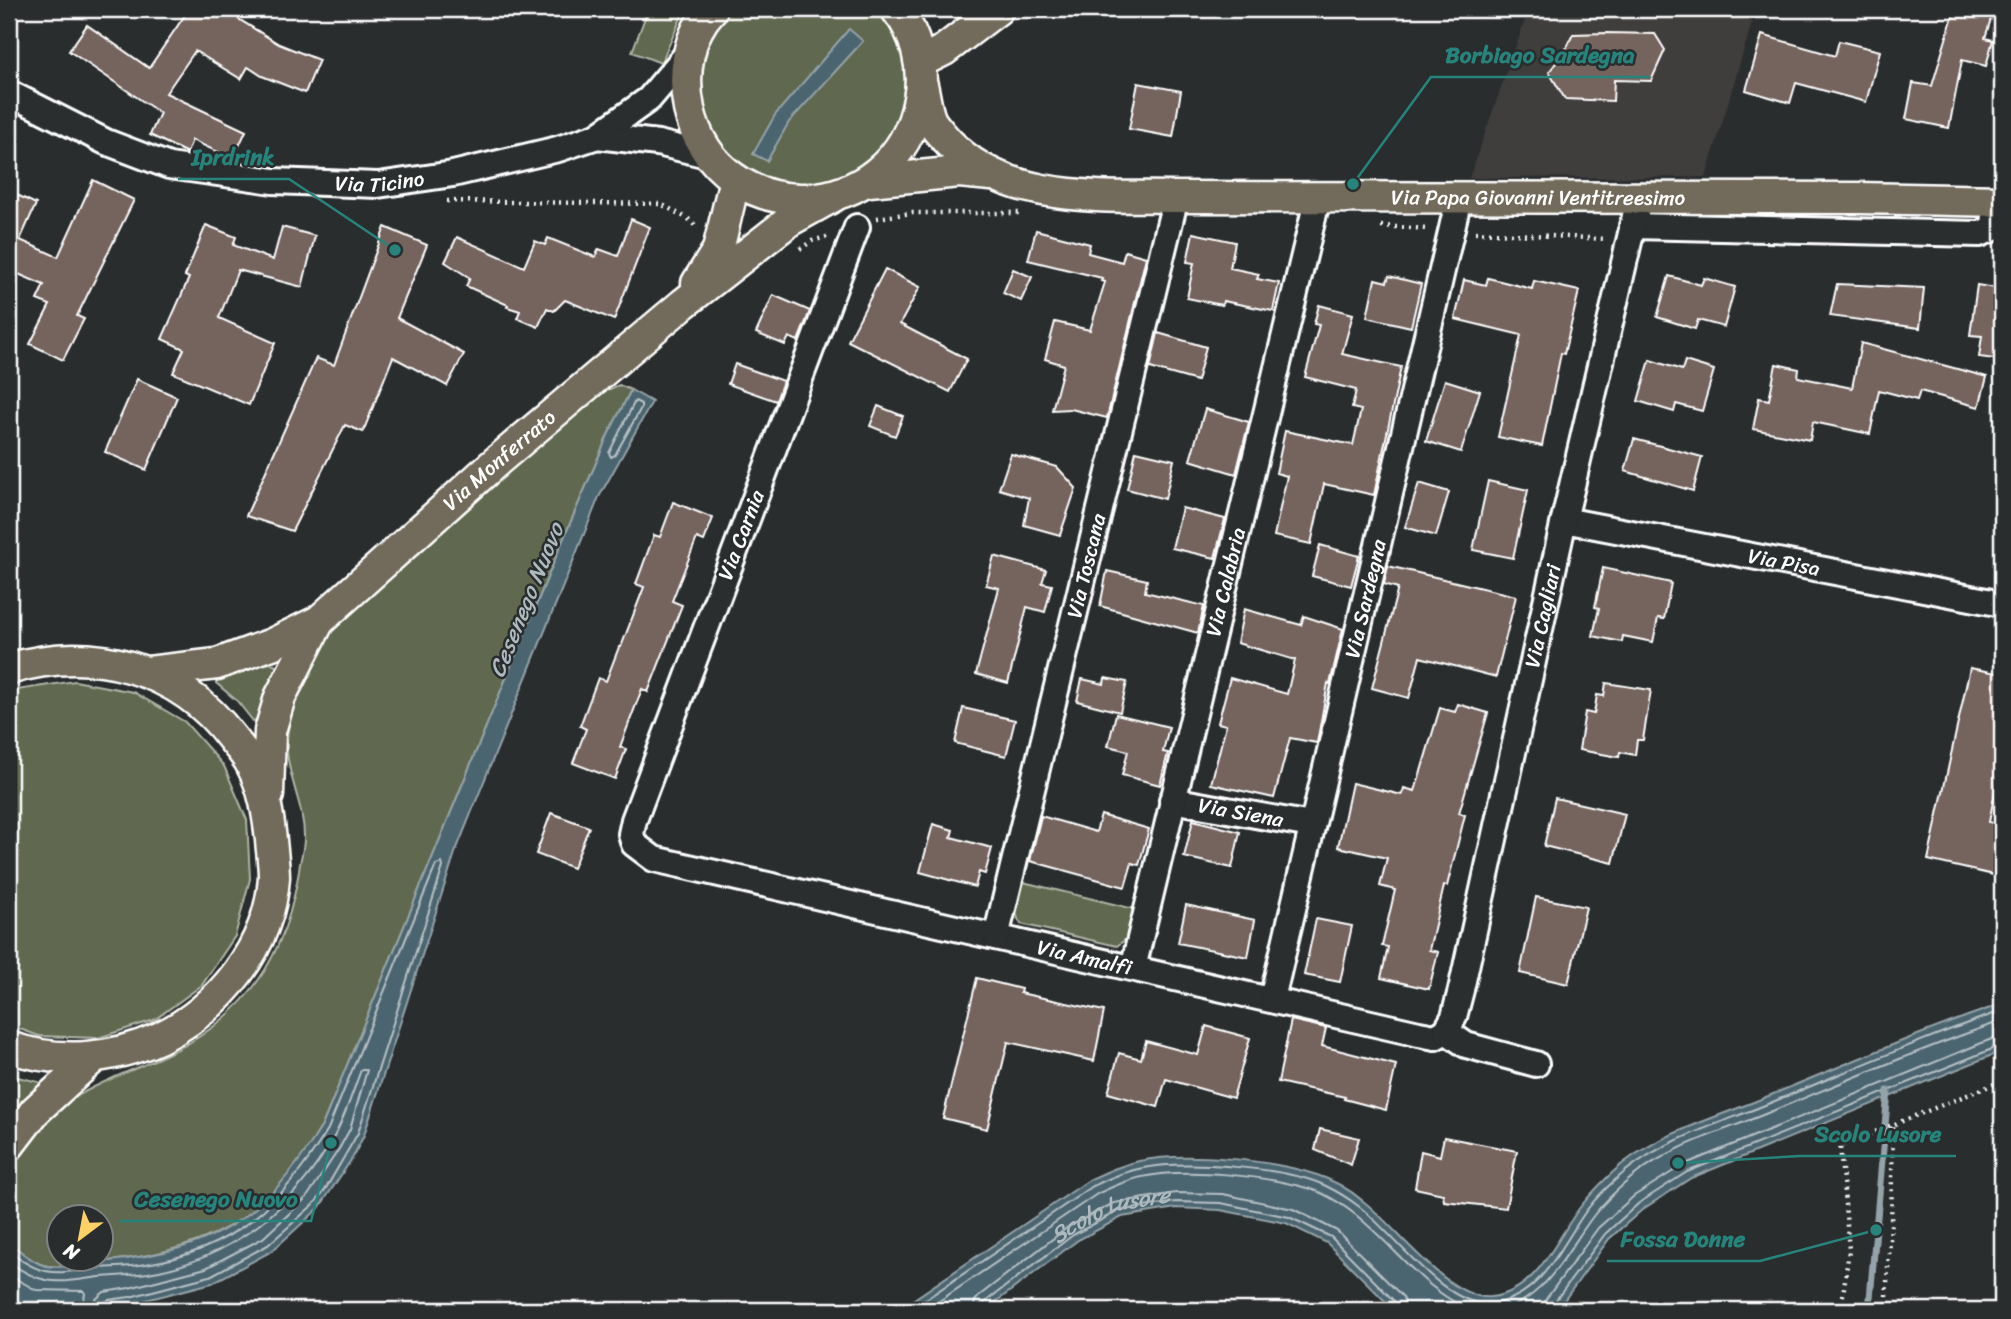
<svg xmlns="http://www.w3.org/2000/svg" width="2011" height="1319" font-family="Sriracha,sans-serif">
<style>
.built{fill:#403d3c}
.green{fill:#60684f;stroke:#b0b4a7;stroke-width:2;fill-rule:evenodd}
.water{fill:#4c6570;stroke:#94a3a9;stroke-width:2}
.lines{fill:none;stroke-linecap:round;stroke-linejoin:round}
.shore{stroke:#b7c1c6;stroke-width:2}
.stream{stroke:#94a3a9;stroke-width:7}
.building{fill:#75635d;stroke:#fff;stroke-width:2}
.minor-casing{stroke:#fff;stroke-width:30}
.major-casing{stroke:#fff;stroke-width:35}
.path{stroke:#fff;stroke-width:4.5;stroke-dasharray:2 5;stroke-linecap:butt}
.minor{stroke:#2a2d2e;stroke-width:24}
.major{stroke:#726b5a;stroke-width:30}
.labels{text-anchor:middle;stroke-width:5;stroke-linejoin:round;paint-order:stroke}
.street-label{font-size:21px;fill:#fff;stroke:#2a2d2e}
.water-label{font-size:23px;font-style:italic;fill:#aebabf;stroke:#2a2d2e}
.leader{fill:none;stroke:#27847c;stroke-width:2.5}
.callout-dot{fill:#27847c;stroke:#2a2d2e;stroke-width:2.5}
.callout-label{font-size:23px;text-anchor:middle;font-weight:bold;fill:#27847c;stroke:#2a2d2e;stroke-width:5;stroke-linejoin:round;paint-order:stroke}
</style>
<rect width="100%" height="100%" fill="#2a2d2e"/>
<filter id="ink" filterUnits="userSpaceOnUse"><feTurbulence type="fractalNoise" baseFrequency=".0143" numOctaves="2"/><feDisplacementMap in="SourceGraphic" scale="14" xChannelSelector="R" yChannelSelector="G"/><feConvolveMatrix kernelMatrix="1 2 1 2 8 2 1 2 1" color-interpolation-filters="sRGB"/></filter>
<g filter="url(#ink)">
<!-- built -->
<polygon class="built" points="1529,9 1756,9 1706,177 1469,178"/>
<!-- green -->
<g class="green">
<polygon points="651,9 685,9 661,63 632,52 646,15"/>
<polygon points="725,9 878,9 898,36 909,74 899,132 859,176 783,190 716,150 694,75 715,20"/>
<path d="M619,385L631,390L608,435L560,547L322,1126C314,1138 307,1151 299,1163C254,1228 185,1253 109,1261C91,1263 57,1271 40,1264C29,1259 18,1250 9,1242C9,1216 5,1188 14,1163C17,1155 24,1148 29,1141C69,1083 132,1076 189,1043C219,1025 247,1000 265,970C284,938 293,907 299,871C300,860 304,849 304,839C305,808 289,781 287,751C285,716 304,670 322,641C330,628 345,617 355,607L589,398ZM60,1218H102V1260H60Z"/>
<polygon points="270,663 278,667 269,687 261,717 253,721 237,701 216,683 216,675"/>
<polygon points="75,681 133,692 185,722 224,766 247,820 250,879 235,936 202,985 154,1020 98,1038 39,1036 9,1025 9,694 17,690"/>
<path d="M1023,882L1134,909L1126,939L1117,946L1021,924C1011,912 1020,895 1023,882Z"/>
<polygon points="9,1075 39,1082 41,1090 9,1126"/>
</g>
<!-- water -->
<g class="water">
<polygon points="849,29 863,41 789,122 767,161 753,154 775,115"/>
<path d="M631,390L652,402L599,497L455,853L364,1135L353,1157L319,1208L272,1251L212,1283L131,1304L107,1307L110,1310H9V1242C18,1250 29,1259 40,1264C57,1271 91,1263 109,1261C216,1250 266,1217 322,1126L560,547L608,435Z"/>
<path d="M2002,1004V1051L1691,1178L1643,1209L1609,1239L1557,1310H1394L1327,1243L1286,1223L1220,1210L1176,1208L1122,1217L1078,1240L985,1310H898L1089,1180C1106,1172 1121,1165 1139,1161C1185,1151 1272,1160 1317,1175C1333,1180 1350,1190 1363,1201C1395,1225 1449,1301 1491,1297C1538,1292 1557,1237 1581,1206C1593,1191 1608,1176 1622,1164C1663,1132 1718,1117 1766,1097C1844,1065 1922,1031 2002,1004Z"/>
</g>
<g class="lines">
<!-- shore -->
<g class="shore">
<polygon points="635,401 641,404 641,408 615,455 611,457 609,453"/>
<path d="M9,1251C43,1279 58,1273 99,1268C114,1267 131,1267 146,1264C233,1251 285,1201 328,1129L436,865L442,863L443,867L358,1133L325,1190L314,1204L268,1245L210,1276L130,1297L108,1300L103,1304L102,1310"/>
<path d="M9,1262C45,1288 59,1282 100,1277C116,1276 132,1275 148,1273C230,1260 296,1206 335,1135C346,1114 353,1091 361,1070H367L350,1129L339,1149L307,1197L263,1238L206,1268L129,1288L104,1292L95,1300L93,1310"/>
<polyline points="9,1275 36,1290 84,1291 85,1294 82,1310"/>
<path d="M910,1310L1093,1186C1109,1178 1125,1171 1143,1168C1186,1160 1286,1167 1326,1186C1336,1191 1348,1198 1357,1205C1393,1231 1443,1307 1490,1304C1540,1300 1561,1246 1586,1211C1597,1196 1612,1182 1627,1170C1666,1139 1719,1124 1765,1105C1844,1073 1922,1038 2002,1011"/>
<path d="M926,1310L1097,1194C1112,1187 1126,1180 1142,1177C1187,1167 1266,1176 1310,1189C1325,1193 1340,1203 1352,1212C1394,1244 1421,1289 1470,1310"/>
<path id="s1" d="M973,1310L975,1301L980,1295L1068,1227L1114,1203L1176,1193L1223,1194L1293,1209L1337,1231L1403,1297L1407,1310"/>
<polyline points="982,1310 985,1302 1073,1235 1118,1211 1176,1202 1221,1203 1289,1217 1331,1237 1396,1303 1398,1310"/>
<path d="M1505,1310C1552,1291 1565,1253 1594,1215C1604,1202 1618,1189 1631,1178C1668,1147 1721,1132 1765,1114C1844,1082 1922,1048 2002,1021"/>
<polyline points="1543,1310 1546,1299 1598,1228 1634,1196 1683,1165 1994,1038 2002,1036"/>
<polyline points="1551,1310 1553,1304 1605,1234 1639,1203 1687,1172 2002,1045"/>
</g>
<!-- stream -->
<polyline class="stream" points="1869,1310 1888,1091"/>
</g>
<!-- building -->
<g class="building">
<polygon points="189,9 222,9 279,44 319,60 305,93 262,76 248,67 241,79 195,51 166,93 246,131 233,159 192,140 187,153 150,135 160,113 69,51 87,25 149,68"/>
<polygon points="1955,9 1994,9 1985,38 1993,40 1986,66 1962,60 1949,128 1906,119 1913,83 1932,86"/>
<polygon points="1607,33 1655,34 1665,50 1651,81 1614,80 1613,101 1565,99 1549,72 1565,51 1573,34"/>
<polygon points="1762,35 1835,56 1839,41 1880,51 1866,102 1796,83 1790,103 1746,90"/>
<polygon points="1138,83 1181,91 1173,137 1129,129"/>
<polygon points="93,180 134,200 77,316 84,319 63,360 30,344 50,305 37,300 44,285 9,270 9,191 36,204 20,240 58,257"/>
<polygon points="631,219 650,227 614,320 565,300 554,311 547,308 538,327 517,318 520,311 507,307 508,305 466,286 470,278 445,262 457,237 524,267 535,241 545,245 548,238 595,257 599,249 618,256"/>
<polygon points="206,225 236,237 233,245 273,260 282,227 315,236 302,287 238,270 219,318 275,343 249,405 173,373 184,349 162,339 189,278 185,276"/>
<polygon points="385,227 427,245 397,318 464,354 447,386 393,357 363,432 345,425 292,531 246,516 316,358 334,365"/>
<polygon points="1036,230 1090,244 1088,253 1122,262 1125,251 1146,257 1107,418 1071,409 1052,410 1064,365 1045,359 1055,322 1090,330 1105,282 1101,281 1102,278 1028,260"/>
<polygon points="1193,233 1235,242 1230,268 1259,274 1257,279 1279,283 1273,311 1223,301 1222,305 1187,298 1194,263 1187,262"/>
<polygon points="885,269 920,287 900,324 967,359 950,392 848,341"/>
<polygon points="1013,269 1032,277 1021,301 1003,293"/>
<polygon points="1389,276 1421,284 1411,327 1367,317 1375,279 1387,282"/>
<polygon points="1669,276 1701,285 1704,278 1735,287 1724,327 1698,320 1695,329 1657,317"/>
<polygon points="1488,278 1532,289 1534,281 1579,291 1564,354 1561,353 1542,446 1498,437 1521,335 1455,319 1464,280 1486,285"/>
<polygon points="1837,284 1924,288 1920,328 1830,316"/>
<polygon points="1977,285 2002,289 2002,360 1979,357 1982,336 1970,335"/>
<polygon points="773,295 810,311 798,341 789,337 785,345 756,333"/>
<polygon points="1319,305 1353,314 1342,354 1401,367 1374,495 1324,484 1311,544 1274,536 1287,476 1276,473 1285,431 1353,445 1361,410 1352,408 1356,390 1305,377 1319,325 1314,324"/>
<polygon points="1158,333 1206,347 1197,381 1150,368"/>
<polygon points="1861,343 1987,377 1979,407 1920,391 1917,400 1879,390 1870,434 1813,422 1810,440 1753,429 1759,398 1769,400 1776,364 1799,369 1798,377 1852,388"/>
<polygon points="1650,360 1682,370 1685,361 1714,370 1702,411 1676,404 1674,412 1638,401"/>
<polygon points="735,364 783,381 776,401 728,384"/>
<polygon points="137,379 177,397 146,470 105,452"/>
<polygon points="1445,380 1480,391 1461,452 1426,441"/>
<polygon points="878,406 903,416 895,436 870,426"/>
<polygon points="1205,409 1249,422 1236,474 1190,460"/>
<polygon points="1634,439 1702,457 1693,491 1625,471"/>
<polygon points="1136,451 1174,460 1165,499 1127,489"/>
<polygon points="1011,454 1057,467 1076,488 1060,535 1024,525 1029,498 999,489"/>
<polygon points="1488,481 1528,490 1513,558 1473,550"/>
<polygon points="1419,483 1449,492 1436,536 1405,527"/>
<polygon points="673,502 713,518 704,541 697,538 672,601 682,605 648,692 642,689 620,747 626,749 615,779 573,763 586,729 580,726 598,678 606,681 619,647 621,647 644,587 636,584 654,535 660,537"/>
<polygon points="1182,508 1225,519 1215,558 1172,548"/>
<polygon points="1320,545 1359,556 1351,586 1312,576"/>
<polygon points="994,556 1046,570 1042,583 1052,585 1045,612 1027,607 1008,683 976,674 999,588 986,585"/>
<polygon points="1388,566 1516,596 1496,677 1420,657 1409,698 1372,688 1398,588 1384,584"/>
<polygon points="1603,568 1671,583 1664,619 1658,618 1653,642 1623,636 1622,642 1593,636 1599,608 1595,607"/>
<polygon points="1107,571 1147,580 1145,592 1204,606 1198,633 1100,606"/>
<polygon points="1244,609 1301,625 1304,616 1343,629 1330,684 1328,683 1317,743 1290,738 1274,798 1211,784 1226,725 1218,723 1230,678 1287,694 1295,660 1237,643"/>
<polygon points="1970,668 2002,674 2002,758 1989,822 2002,825 2002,877 1928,860"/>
<polygon points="1105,678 1127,682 1120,712 1077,701 1082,679 1104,684"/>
<polygon points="1606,683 1651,690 1643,740 1637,740 1635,755 1620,752 1619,757 1579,750 1585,712 1594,714 1597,695 1604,696"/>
<polygon points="1458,704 1488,713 1459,813 1465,815 1447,886 1444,886 1429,950 1438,952 1429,989 1381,978 1388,947 1382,946 1395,890 1380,886 1387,858 1338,847 1352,783 1402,795 1404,788 1415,791 1440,708 1455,712"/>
<polygon points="963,708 1015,720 1006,756 955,743"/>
<polygon points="1116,714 1169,727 1163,752 1168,753 1160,785 1122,775 1128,751 1108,746"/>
<polygon points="1555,798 1625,814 1613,863 1544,846"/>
<polygon points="551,813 589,827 573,868 536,854"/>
<polygon points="1101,815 1149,829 1139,865 1132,863 1125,887 1030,861 1041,816 1096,832"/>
<polygon points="1193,820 1240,832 1232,868 1184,857"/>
<polygon points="933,824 953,830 951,837 992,848 985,874 979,872 975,887 920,872"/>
<polygon points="1536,897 1586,907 1568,984 1520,973"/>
<polygon points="1186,905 1255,920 1248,957 1178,943"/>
<polygon points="1316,919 1352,926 1340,982 1304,975"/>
<polygon points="977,978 1021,989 1020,993 1104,1011 1094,1061 1008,1042 987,1129 943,1118"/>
<polygon points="1291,1020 1326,1028 1322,1046 1396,1065 1386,1110 1344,1099 1345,1097 1278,1082"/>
<polygon points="1206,1026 1250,1038 1233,1098 1166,1079 1158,1107 1108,1093 1119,1053 1141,1059 1146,1041 1198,1055"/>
<polygon points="1320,1129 1359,1138 1351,1165 1315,1150"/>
<polygon points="1444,1137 1517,1151 1506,1208 1444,1201 1443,1194 1415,1188 1421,1151 1440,1156"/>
</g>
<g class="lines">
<defs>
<g id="minor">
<path id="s2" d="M9,93L106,142L169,166L273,181L378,185L453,174L558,149L597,136L649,99L688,53"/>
<polyline points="597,136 658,143 711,156"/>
<polyline points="1632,226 1980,234 1994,228 1996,201"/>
<path id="s3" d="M857,227L634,820L631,834L634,844L654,859L1419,1034L1435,1037L1446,1031"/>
<path id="s4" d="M1564,520L2002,604"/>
<path id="s5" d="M1172,800L1311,825"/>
<path id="s6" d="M996,937L1176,197"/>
<path id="s7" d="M1133,968L1318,197"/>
<path id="s8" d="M1272,999L1459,198"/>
<path id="s9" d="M1446,1031L1454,1017L1461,990L1564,520L1639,199"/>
<polyline points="1446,1031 1466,1045 1536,1064"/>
</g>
<g id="major">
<path d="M712,9C687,35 682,75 689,109C717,233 896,228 919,99C925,68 916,33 896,9"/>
<polyline points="920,62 944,50 998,9"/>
<path id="s10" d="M922,85C925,96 926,111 931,121C935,128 943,136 948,142C1005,203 1099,196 1176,197L1859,198L2002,201"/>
<polyline points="869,181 959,172 991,175"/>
<polyline points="697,283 718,250 735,179"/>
<path d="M9,669C92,644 179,667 232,738C238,746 246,754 251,764C264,788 268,813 271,840C272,852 274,865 274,877C270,947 219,1009 159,1038C111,1060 58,1064 9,1047"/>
<path id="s11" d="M148,672L217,664L272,644L319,621L497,461L683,304L789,221L834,196"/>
<polyline points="268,795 270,731 280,697 319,621"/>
<polyline points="9,1145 35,1111 94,1057"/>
</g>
</defs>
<!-- minor casing -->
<use href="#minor" class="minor-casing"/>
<!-- major casing -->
<use href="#major" class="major-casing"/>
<!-- path -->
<g class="path">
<polyline points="447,201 661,204 690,220 696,227"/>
<polyline points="877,218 912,213 1019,213"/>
<polyline points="1381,226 1428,229"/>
<polyline points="1475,232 1606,239"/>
<polyline points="800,249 812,241 830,236"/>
<polyline points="1841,1310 1849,1250 1840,1146 2002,1081"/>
<polyline points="1885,1310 1891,1226 1893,1125"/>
</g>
<!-- minor -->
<use href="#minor" class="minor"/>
<!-- major -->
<use href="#major" class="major"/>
</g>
</g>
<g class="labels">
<!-- street labels -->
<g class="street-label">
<text dy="7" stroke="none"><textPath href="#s2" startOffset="388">Via Ticino</textPath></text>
<text dy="7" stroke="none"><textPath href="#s10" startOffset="668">Via Papa Giovanni Ventitreesimo</textPath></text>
<text dy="7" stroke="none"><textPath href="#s11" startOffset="422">Via Monferrato</textPath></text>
<text transform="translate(741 535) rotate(-69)" y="7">Via Carnia</text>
<text dy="7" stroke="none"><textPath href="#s4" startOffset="224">Via Pisa</textPath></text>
<text dy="7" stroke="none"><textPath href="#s6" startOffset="382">Via Toscana</textPath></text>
<text dy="7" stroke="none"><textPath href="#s7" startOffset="397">Via Calabria</textPath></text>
<text dy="7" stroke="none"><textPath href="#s8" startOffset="411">Via Sardegna</textPath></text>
<text dy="7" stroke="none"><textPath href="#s9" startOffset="427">Via Cagliari</textPath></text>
<text dy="7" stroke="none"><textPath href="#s5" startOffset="70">Via Siena</textPath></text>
<text dy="7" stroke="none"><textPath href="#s3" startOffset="1125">Via Amalfi</textPath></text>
</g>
<!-- water labels -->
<g class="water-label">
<text transform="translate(526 600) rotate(-68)" y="8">Cesenego Nuovo</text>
<text dy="8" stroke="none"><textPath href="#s1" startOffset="173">Scolo Lusore</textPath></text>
</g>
</g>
<!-- callouts -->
<path class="leader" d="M1353 184L1431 77H1649M395 250L289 179H178M1678 1163L1800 1156H1956M331 1143L311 1221H120M1876 1230L1760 1261H1607"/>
<g class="callout-dot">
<circle cx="1353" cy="184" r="7"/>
<circle cx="395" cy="250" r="7"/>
<circle cx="1678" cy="1163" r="7"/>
<circle cx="331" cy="1143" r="7"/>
<circle cx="1876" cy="1230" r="7"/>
</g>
<g class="callout-label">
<text x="1540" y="63">Borbiago Sardegna</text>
<text x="233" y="165">Iprdrink</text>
<text x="1878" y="1142">Scolo Lusore</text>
<text x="216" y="1207">Cesenego Nuovo</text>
<text x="1683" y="1247">Fossa Donne</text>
</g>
<!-- margin -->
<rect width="2011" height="1319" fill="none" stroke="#2a2d2e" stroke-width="35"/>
<rect x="18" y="18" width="1976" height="1284" fill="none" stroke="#fff" stroke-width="2.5" filter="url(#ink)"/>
<!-- north arrow -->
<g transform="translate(80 1238) rotate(212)"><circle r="33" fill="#2a2d2e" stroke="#7f8182" stroke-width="2"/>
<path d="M0-5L12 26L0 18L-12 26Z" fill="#ffd166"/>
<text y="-10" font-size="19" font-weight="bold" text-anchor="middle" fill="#ffffff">N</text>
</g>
</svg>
